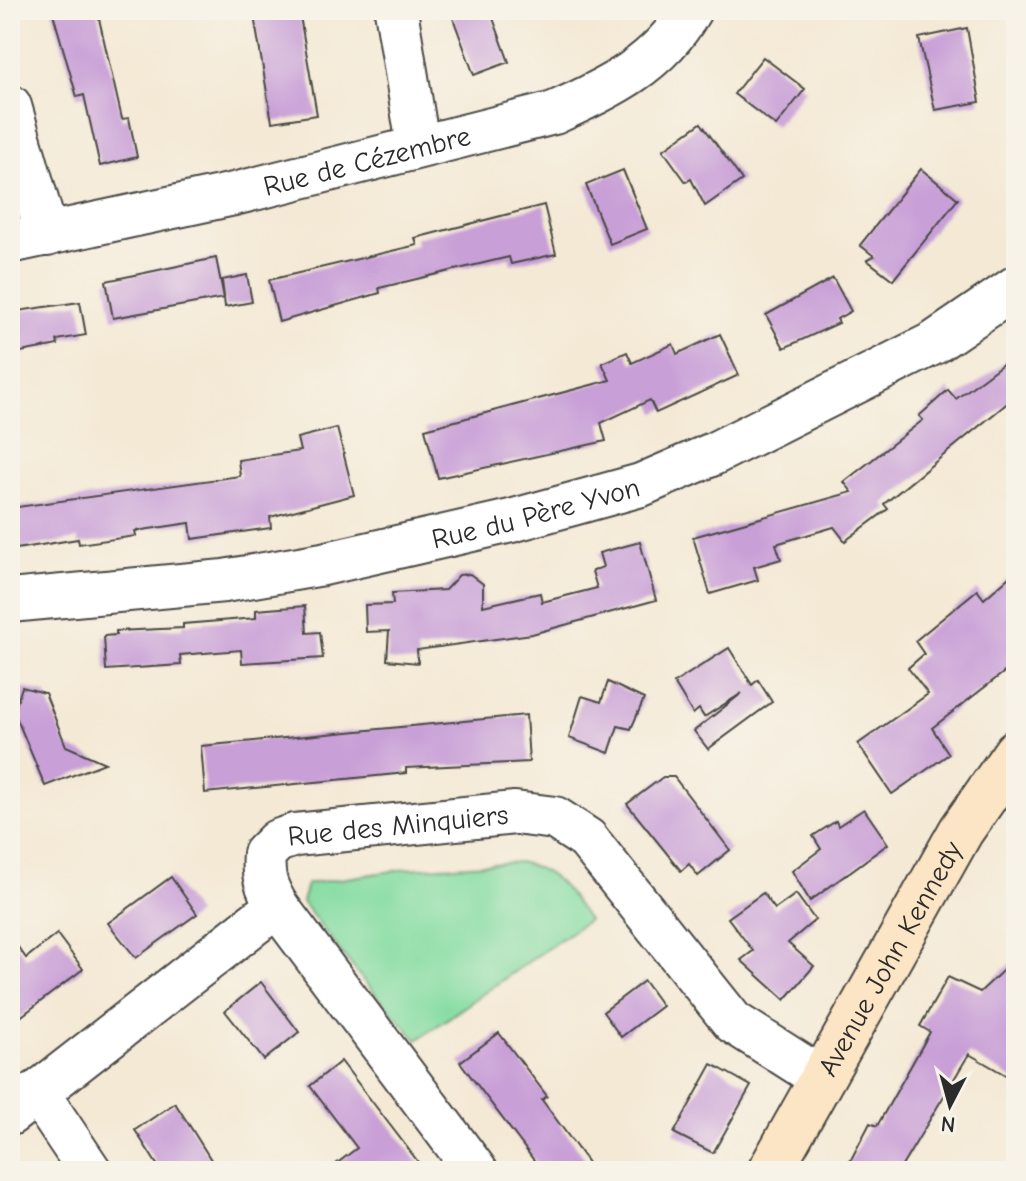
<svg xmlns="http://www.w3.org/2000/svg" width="1026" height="1181" font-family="'Comic Neue',sans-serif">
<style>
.green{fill:#83dca1;stroke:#578466;stroke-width:2}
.building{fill:#c89fd7}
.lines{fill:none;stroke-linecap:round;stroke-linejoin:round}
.minor-casing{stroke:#494844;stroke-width:46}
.secondary-casing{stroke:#494844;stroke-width:48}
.minor{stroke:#fff;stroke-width:42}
.secondary{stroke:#fce5c4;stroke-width:44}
.labels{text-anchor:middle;stroke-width:8;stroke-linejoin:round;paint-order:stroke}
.street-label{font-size:28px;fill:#2b2b2b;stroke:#f7f3e8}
</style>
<rect width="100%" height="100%" fill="#f7f3e8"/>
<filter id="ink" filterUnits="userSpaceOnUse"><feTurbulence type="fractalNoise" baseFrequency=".0125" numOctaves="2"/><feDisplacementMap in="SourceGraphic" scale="16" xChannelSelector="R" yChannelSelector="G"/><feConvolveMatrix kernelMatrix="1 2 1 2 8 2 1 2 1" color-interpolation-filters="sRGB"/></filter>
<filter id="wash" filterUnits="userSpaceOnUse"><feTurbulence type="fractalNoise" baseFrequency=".006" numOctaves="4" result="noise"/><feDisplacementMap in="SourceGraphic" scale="32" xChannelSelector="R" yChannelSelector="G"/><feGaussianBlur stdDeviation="1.8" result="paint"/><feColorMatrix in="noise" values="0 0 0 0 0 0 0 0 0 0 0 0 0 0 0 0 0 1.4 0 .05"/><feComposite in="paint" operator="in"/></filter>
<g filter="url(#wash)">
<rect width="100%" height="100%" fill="#f4e9d5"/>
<!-- green -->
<path class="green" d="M519,862C557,871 566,889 588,920L417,1040L363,980L302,902L307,884L406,869Z"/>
<g id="blocks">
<!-- building -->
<g class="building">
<polygon points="52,10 97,10 122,119 129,118 137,157 100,166 84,95 77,97"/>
<polygon points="253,10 299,10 317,115 272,122"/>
<polygon points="450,10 490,10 509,62 474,75"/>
<polygon points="967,28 980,102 935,110 919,38"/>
<polygon points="763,57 805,89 776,126 734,94"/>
<polygon points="701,123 742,180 705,206 691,179 686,182 663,150"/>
<polygon points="921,169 958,199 893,280 867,260 874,256 860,245"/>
<polygon points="623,170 647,229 610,244 586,185"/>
<polygon points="544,205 556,254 511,264 509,257 379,288 380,293 279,322 269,280 417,245 415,238"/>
<polygon points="216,258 224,298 113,318 106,281"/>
<polygon points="247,275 252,302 225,307 222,280"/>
<polygon points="833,278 851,311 837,319 839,323 784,348 766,315"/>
<polygon points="80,302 86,335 57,340 58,345 10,354 10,312"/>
<polygon points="720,334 739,375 656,413 650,400 601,423 606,441 438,478 425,429 610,380 602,363 627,352 632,363 673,344 677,354"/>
<polygon points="1016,354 1016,396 884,504 888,509 845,541 834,527 776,544 781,559 754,567 758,580 710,594 693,537 852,492 844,482 923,420 919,416 948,390 956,399"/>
<polygon points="337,428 354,495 270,517 271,528 192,539 190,523 135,531 136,536 79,544 78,539 10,550 10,508 240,476 238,460 300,451 297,438"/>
<polygon points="640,542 656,600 532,634 417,650 418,663 387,660 389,631 366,632 365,605 393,604 392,593 445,590 459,575 470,574 483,584 483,606 540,593 542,602 597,588 592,571 603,567 599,553"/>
<polygon points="1016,571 1016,663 932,728 949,754 892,794 858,744 928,694 908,668 924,654 915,641 977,590 984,599"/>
<polygon points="305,606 307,633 320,632 323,658 242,663 241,650 180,655 181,665 106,670 104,636 116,635 116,631 183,628 183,624 256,618 256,610"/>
<polygon points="729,648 752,685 758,680 772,702 708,749 694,731 742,693 704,717 699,709 693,714 674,683"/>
<polygon points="608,682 644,699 631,729 618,726 609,753 569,738 582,696 601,702"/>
<polygon points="22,687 45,693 66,746 105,763 45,786 14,712"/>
<polygon points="526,715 529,762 406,768 406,773 205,793 201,746"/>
<polygon points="663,777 674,777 730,850 698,876 689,864 681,871 627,804"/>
<polygon points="864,809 888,844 810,901 792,871 821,849 813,836 836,821 838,826"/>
<polygon points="171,877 197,914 136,958 108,923"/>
<polygon points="763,893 775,909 796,894 815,920 788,943 814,966 785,1000 741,960 753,951 728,918"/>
<polygon points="57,934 83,969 10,1025 10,936 26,958"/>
<polygon points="1016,958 1016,1081 969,1054 899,1171 845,1171 870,1123 877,1126 930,1032 920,1026 948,977 980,992"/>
<polygon points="644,981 662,1006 621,1037 603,1012"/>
<polygon points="261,982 299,1032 264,1060 225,1011"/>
<polygon points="499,1033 547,1096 542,1100 594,1171 542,1171 460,1062"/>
<polygon points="341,1061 406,1146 425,1171 327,1171 357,1148 310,1086"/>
<polygon points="712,1064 751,1086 713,1153 674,1133"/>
<polygon points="175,1103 193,1131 218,1171 161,1171 135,1130"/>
</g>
</g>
</g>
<g filter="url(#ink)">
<use href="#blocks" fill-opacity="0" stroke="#494844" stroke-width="2"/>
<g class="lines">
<defs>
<g id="minor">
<polyline points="396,10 418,145"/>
<polyline points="10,106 47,235"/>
<path id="s1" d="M10,242L234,194L554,113C608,89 660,64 690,10"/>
<path id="s2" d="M10,601L224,581L323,564L511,521L641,485L713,454L934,343L1016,287"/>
<polyline points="277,906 476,1171"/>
<polyline points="37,1092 90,1171"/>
<path id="s3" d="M10,1114L277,906C266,887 262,876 264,854L277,841L295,835L515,813L555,818L587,839L733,1022L821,1078"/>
</g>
<g id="secondary">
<path id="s4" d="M770,1171L961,831L1016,752"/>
</g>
</defs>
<!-- minor casing -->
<use href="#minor" class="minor-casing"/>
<!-- secondary casing -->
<use href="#secondary" class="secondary-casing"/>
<!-- minor -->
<use href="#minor" class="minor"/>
<!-- secondary -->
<use href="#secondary" class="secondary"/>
</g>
</g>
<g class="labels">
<!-- street labels -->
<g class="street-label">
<text dy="10" stroke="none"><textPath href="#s1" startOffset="366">Rue de Cézembre</textPath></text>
<text dy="10" stroke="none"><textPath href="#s2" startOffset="534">Rue du Père Yvon</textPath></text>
<text dy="10" stroke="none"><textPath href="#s3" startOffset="534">Rue des Minquiers</textPath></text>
<text dy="10" stroke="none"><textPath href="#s4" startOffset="244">Avenue John Kennedy</textPath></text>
</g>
</g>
<!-- margin -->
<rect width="1026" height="1181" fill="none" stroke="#f7f3e8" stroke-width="40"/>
<!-- north arrow -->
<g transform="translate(950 1105) rotate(186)" stroke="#f7f3e8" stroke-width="6" paint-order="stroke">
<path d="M0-6L14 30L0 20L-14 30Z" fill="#2b2b2b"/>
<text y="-12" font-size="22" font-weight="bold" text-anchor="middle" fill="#2b2b2b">N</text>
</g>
</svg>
